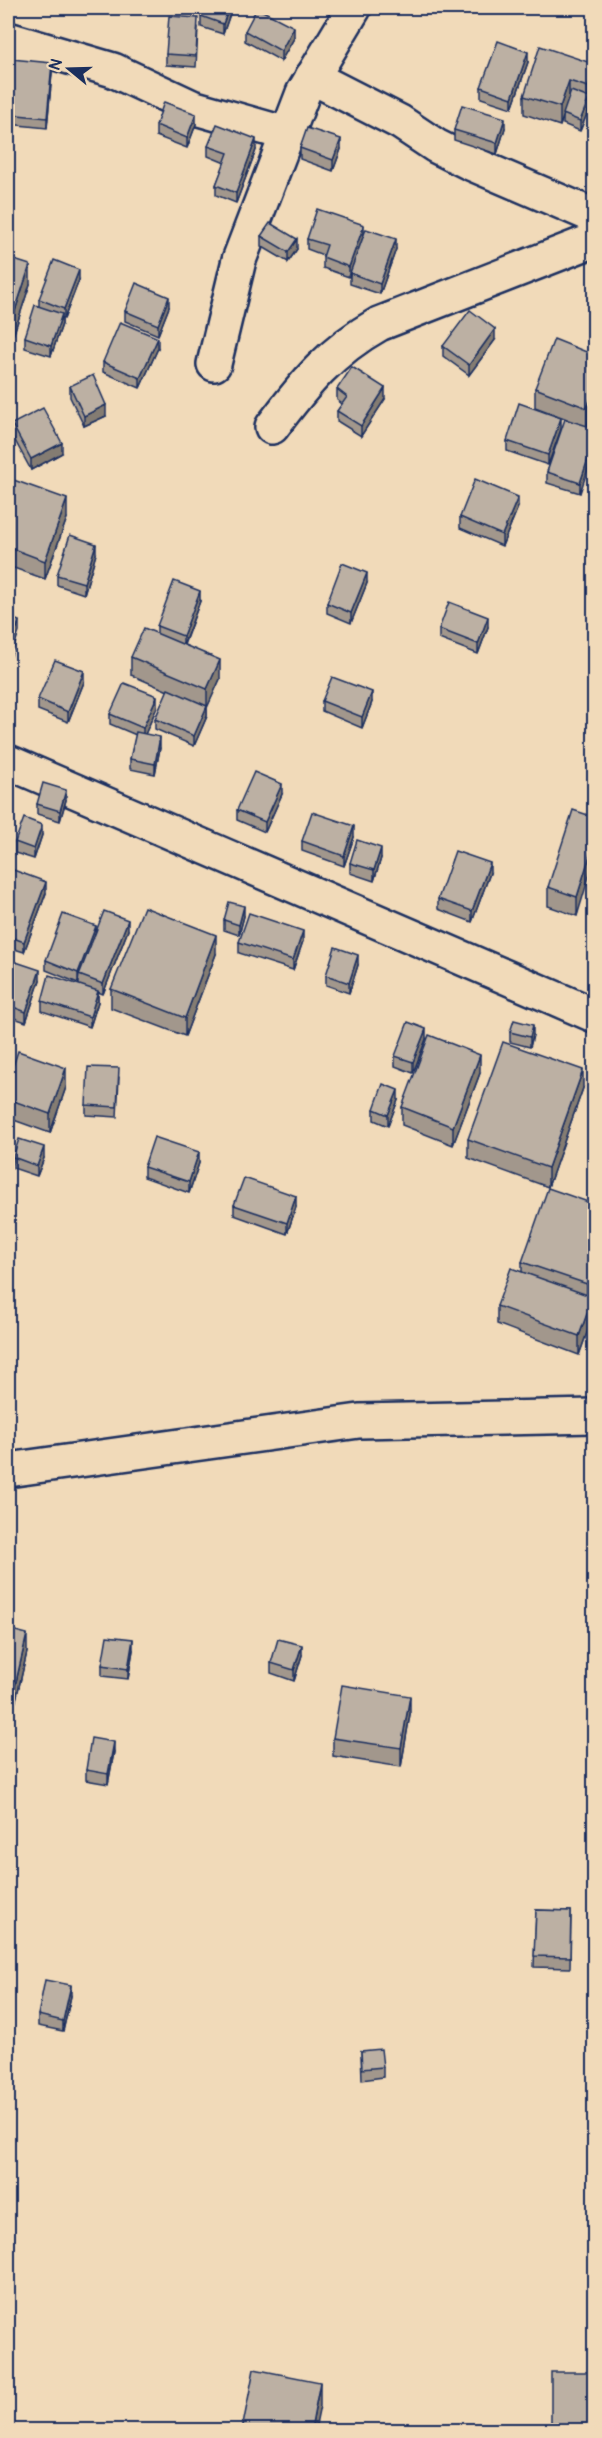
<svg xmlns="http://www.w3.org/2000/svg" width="602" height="2438" font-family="Pangolin,sans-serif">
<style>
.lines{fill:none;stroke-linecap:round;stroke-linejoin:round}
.minor-casing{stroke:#1b2f5e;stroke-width:38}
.minor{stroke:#f1dab9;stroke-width:33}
.wall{fill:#a2978c;stroke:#1b2f5e;stroke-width:1.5}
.shaded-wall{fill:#847b72;stroke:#1b2f5e;stroke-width:1.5}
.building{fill:#bcb0a3;stroke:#1b2f5e;stroke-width:1.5}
</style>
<rect width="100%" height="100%" fill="#f1dab9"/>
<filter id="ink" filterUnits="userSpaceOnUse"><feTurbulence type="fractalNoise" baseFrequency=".0167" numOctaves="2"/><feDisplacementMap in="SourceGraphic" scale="12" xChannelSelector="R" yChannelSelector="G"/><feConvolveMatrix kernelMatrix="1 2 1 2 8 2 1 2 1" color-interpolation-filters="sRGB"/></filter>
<g filter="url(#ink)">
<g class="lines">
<defs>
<g id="minor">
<polyline points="8,39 113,70 192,107 287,134"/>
<polyline points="312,77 400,122 436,146 468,162 594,216"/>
<polyline points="214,364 239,260 303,93 354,8"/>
<path d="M272,427C305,383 331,351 379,324L594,240"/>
<polyline points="8,762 594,1015"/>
<polyline points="8,1470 359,1421 594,1416"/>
</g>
</defs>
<!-- minor casing -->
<use href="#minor" class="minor-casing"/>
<!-- minor -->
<use href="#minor" class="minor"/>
</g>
<!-- wall -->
<g class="wall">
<polygon points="232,8 223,34 201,27 201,16"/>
<polygon points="198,28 196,67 166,65 166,54"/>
<polygon points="245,31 294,38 281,61 245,41"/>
<polygon points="528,62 512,108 481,98 481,87"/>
<polygon points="594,64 589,102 589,109 580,131 563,124 563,115 560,126 524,114 524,96"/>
<polygon points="52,73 47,128 8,124 8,87"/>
<polygon points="196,124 187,148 156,136 156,125"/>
<polygon points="505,128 497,154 454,140 454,130"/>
<polygon points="208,146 256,150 236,203 216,195 216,185 225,163 208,156"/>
<polygon points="300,148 341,149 333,171 300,159"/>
<polygon points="364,234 396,249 380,294 350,284 350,274 349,277 323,268 323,255 307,249 307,239"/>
<polygon points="261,236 297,249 288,262 261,246"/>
<polygon points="8,258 30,284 12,339 8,337"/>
<polygon points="79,280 64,319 62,318 62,324 51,356 25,348 25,337 39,306 39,299"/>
<polygon points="594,286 594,317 588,315 588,304"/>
<polygon points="169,307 158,335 125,321 125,311"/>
<polygon points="495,340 469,375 443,356 443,346"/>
<polygon points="158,348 140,388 103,372 103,362"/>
<polygon points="594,355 594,407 587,426 580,493 547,483 547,472 567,419 535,407 535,388"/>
<polygon points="70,386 106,416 84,426 70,397"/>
<polygon points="337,389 385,399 361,436 337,421 337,411 342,404 337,400"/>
<polygon points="8,415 11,479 67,518 45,579 8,566"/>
<polygon points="12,424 62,453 31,470 12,435"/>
<polygon points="561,429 548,465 507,451 507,441"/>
<polygon points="518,507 502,546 460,528 460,517"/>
<polygon points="96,554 84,594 57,585 57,575"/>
<polygon points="367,583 351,623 327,613 327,603"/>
<polygon points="200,601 184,645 220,679 207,707 207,716 194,746 155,729 155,719 168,691 131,675 131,657 157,633 157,626"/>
<polygon points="488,627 478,654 439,639 439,629"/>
<polygon points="84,682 68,722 38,710 38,699"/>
<polygon points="322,701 372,702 362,728 322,711"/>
<polygon points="157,707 145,734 160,748 155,774 130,769 130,759 136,735 110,724 110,714"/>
<polygon points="282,794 265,832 237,820 237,810"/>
<polygon points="66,800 60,821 37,814 37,804"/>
<polygon points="594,817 577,916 548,906 548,887"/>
<polygon points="42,835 34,859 15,853 15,842"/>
<polygon points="354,837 344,866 302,851 302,841"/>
<polygon points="381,858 374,881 350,873 350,863"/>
<polygon points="8,868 46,893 24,952 8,947"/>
<polygon points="490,873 472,922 438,909 438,899"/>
<polygon points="244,916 239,935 224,930 224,920"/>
<polygon points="128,930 103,994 98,992 98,1002 90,1027 42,1011 42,1001 79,985 79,981 78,983 46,970 46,960 96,931"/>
<polygon points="303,941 293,970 239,953 239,942"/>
<polygon points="216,954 185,1036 111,1008 111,989"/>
<polygon points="358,965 349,993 326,985 326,975"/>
<polygon points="40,980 26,1022 8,1016 8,987"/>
<polygon points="510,1032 533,1035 530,1047 510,1042"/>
<polygon points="426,1039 413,1073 395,1066 395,1056"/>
<polygon points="480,1073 453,1145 402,1125 402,1107"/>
<polygon points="119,1078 117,1117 86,1115 86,1105"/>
<polygon points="8,1081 66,1087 50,1133 8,1118"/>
<polygon points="583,1088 548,1187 468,1158 468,1139"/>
<polygon points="398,1100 388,1126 374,1120 374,1109"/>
<polygon points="13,1157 44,1158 37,1176 13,1168"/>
<polygon points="199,1163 189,1193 144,1177 144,1167"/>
<polygon points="234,1205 296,1207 287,1234 234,1215"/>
<polygon points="522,1262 594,1281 589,1296 593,1316 579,1355 497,1324 497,1306 522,1272"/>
<polygon points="8,1629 27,1652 15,1704 8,1703"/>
<polygon points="133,1650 128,1679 102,1676 102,1665"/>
<polygon points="302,1655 294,1681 271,1673 271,1663"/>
<polygon points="410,1714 401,1767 333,1756 333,1738"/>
<polygon points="114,1752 108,1784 86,1780 86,1770"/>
<polygon points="536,1910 571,1911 570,1968 534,1967"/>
<polygon points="71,1996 63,2031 38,2026 38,2015"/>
<polygon points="361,2051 383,2067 383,2077 362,2080"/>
</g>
<!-- shaded-wall -->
<g class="shaded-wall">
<polygon points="229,8 232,8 223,34 223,24"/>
<polygon points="294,27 294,38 281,61 281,51"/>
<polygon points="528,52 528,62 512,108 512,98"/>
<polygon points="52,63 52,73 47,128 47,118"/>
<polygon points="594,67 594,85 589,102 589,109 580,131 580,121 588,101 588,87"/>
<polygon points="569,81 569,99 560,126 560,107"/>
<polygon points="196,114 196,124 187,148 187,138"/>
<polygon points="505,118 505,128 497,154 497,143"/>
<polygon points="256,139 256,150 236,203 236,193"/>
<polygon points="341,139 341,149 333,171 333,160"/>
<polygon points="364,225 364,235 349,277 349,267"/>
<polygon points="297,239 297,249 288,262 288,252"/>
<polygon points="396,239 396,249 380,294 380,284"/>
<polygon points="30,265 30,284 12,339 12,320"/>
<polygon points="79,270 79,280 64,319 64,309"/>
<polygon points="169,297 169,307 158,335 158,325"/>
<polygon points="62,314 62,324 51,356 51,346"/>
<polygon points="495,329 495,340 469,375 469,365"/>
<polygon points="158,338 158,348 140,388 140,378"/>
<polygon points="385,388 385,399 361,436 361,426"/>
<polygon points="594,389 594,407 587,427 587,408"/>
<polygon points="106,405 106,416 84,426 84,416"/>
<polygon points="561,418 561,429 548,465 548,455"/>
<polygon points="594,441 594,451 580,493 580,483"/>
<polygon points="62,443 62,453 31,470 31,459"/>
<polygon points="518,497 518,507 502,546 502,535"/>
<polygon points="67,499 67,518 45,579 45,561"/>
<polygon points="96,544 96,554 84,594 84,583"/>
<polygon points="367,573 367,583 351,623 351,613"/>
<polygon points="200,591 200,601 183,646 183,636"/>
<polygon points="488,617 488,627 478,654 478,644"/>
<polygon points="19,621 19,632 8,664 8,654"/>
<polygon points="220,660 220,679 207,708 207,689"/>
<polygon points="84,671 84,682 68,722 68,712"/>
<polygon points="372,692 372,702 362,728 362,717"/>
<polygon points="157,696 157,707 143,739 143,728"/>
<polygon points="207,706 207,716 194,746 194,736"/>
<polygon points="160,737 160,748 155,774 155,764"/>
<polygon points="282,784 282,794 265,832 265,822"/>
<polygon points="66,790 66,800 60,821 60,811"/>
<polygon points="42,825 42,835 34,859 34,849"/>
<polygon points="354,826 354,837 344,866 344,856"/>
<polygon points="594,842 594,860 577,916 577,897"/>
<polygon points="381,848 381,858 374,881 374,870"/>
<polygon points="490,863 490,873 472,922 472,911"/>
<polygon points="46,882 46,893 24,952 24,942"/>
<polygon points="244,906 244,916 239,935 239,925"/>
<polygon points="128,920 128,930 103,994 103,984"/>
<polygon points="96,926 96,937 79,975 78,983 78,973"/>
<polygon points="303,931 303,941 293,970 293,960"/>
<polygon points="216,935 216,954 185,1036 185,1018"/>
<polygon points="358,955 358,965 349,993 349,983"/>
<polygon points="40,970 40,980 26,1022 26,1012"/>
<polygon points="98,991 98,1002 90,1027 90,1017"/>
<polygon points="533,1025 533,1035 530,1047 530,1037"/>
<polygon points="426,1029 426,1039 413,1073 413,1062"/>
<polygon points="480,1055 480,1073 453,1145 453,1127"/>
<polygon points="66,1068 66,1087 50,1133 50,1114"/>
<polygon points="583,1070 583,1088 548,1187 548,1168"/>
<polygon points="398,1090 398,1100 388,1126 388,1115"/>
<polygon points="44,1147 44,1158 37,1176 37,1166"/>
<polygon points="199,1152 199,1163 189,1193 189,1182"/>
<polygon points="296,1196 296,1207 287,1234 287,1223"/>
<polygon points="594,1263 594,1281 587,1303 587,1284"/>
<polygon points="593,1297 593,1316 579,1355 579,1336"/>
<polygon points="27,1634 27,1652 15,1704 15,1686"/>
<polygon points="133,1639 133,1650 128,1679 128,1669"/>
<polygon points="302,1645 302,1655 294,1681 294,1670"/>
<polygon points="410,1696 410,1714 401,1767 401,1748"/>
<polygon points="114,1742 114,1752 108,1784 108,1774"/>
<polygon points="71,1985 71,1996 63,2031 63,2021"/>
<polygon points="320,2382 320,2406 315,2430 311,2430"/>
</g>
<!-- building -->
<g class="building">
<polygon points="204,8 229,8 223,24 201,16"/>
<polygon points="257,8 294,27 281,51 245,31"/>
<polygon points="169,16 198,18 196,56 166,54"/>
<polygon points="498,41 528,52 512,98 481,87"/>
<polygon points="540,46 594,64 594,67 588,87 569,81 560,107 524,96"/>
<polygon points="11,59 52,63 47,118 8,114 8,87"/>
<polygon points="571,91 589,98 580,121 563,114"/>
<polygon points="164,102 196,114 187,138 156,125"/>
<polygon points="462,105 505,118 497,143 454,130"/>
<polygon points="217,124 256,139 236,193 216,185 228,153 208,146"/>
<polygon points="307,128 341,139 333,160 300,148"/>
<polygon points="317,209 364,225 349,267 323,257 327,245 307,239"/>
<polygon points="270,223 297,239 288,252 261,236"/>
<polygon points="366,229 396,239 380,284 350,273"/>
<polygon points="8,258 30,265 12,320 8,319"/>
<polygon points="54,260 79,270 64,309 39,299"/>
<polygon points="136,283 169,297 158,325 125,311"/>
<polygon points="594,286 594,306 588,304"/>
<polygon points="35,305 62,314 51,346 25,337"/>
<polygon points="470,310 495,329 469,365 443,346"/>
<polygon points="120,322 158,338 140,378 103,362"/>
<polygon points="554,339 594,355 594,389 587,408 535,388"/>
<polygon points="352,367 385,388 361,426 337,411 347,397 337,389"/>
<polygon points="93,375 106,405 84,416 70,386"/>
<polygon points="519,403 561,418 548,455 507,441"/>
<polygon points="43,408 62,443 31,459 12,424"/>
<polygon points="8,415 10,415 11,479 8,478"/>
<polygon points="565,419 594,428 594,441 580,483 547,472"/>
<polygon points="8,478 67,499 45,561 8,547"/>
<polygon points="475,479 518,497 502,535 460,517"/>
<polygon points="70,535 96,544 84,583 57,575"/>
<polygon points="342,563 367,573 351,613 327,603"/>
<polygon points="174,581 200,591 183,636 157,626"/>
<polygon points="449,602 488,617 478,644 439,629"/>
<polygon points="8,617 19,621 8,654"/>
<polygon points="144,628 220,660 207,689 131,657"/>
<polygon points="55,660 84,671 68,712 38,699"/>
<polygon points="332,677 372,692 362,717 322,701"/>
<polygon points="124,683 157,696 143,728 110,714"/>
<polygon points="168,689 207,706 194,736 155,719"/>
<polygon points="136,732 160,737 155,764 130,759"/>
<polygon points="254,772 282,784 265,822 237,810"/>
<polygon points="43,783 66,790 60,811 37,804"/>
<polygon points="573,810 594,817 594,842 577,897 548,887"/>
<polygon points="312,812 354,826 344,856 302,841"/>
<polygon points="24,818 42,825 34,849 15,842"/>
<polygon points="357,840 381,848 374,870 350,863"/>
<polygon points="455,851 490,863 472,911 438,899"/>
<polygon points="8,868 46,882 24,942 8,936 10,929 8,928"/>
<polygon points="229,902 244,906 239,925 224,920"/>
<polygon points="144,907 216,935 185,1018 111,989"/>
<polygon points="104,911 128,920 103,984 79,975"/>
<polygon points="249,913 303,931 293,960 239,942"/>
<polygon points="63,914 96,926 78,973 46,960"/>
<polygon points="335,947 358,955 349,983 326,975"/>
<polygon points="16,962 40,970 26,1012 8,1005 8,987"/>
<polygon points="49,975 98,991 90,1017 42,1001"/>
<polygon points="514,1020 533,1025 530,1037 510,1032"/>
<polygon points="408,1022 426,1029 413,1062 395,1056"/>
<polygon points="429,1035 480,1055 453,1127 402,1107"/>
<polygon points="503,1042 583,1070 548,1168 468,1139"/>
<polygon points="18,1051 66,1068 50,1114 8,1099 8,1081"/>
<polygon points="88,1067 119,1068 117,1107 86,1105"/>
<polygon points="383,1084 398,1090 388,1115 374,1109"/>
<polygon points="154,1137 199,1152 189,1182 144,1167"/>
<polygon points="19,1139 44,1147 37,1166 13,1157"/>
<polygon points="244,1178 296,1196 287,1223 234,1205"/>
<polygon points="548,1188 594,1204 594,1263 587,1284 522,1262"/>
<polygon points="511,1268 593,1297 579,1336 497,1306"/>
<polygon points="8,1629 27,1634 15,1686 8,1684"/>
<polygon points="107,1636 133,1639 128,1669 102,1665"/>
<polygon points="278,1639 302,1645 294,1670 271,1663"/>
<polygon points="342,1685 410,1696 401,1748 333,1738"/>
<polygon points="91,1738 114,1742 108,1774 86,1770"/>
<polygon points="536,1910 571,1911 570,1957 534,1956"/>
<polygon points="45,1980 71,1985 63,2021 38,2015"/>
<polygon points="381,2049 383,2067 362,2069 361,2051"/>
<polygon points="254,2369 320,2382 311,2430 242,2430"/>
<rect x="551" y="2372" width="43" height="58"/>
</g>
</g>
<!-- margin -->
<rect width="602" height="2438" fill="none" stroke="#f1dab9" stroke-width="30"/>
<rect x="15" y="15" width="572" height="2408" fill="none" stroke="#1b2f5e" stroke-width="2" filter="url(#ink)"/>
<!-- north arrow -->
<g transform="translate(69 69) rotate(289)" stroke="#f1dab9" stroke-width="4.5" paint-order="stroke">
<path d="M0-4.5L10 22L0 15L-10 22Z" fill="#1b2f5e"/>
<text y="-9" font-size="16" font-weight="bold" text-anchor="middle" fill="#1b2f5e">N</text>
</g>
</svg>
